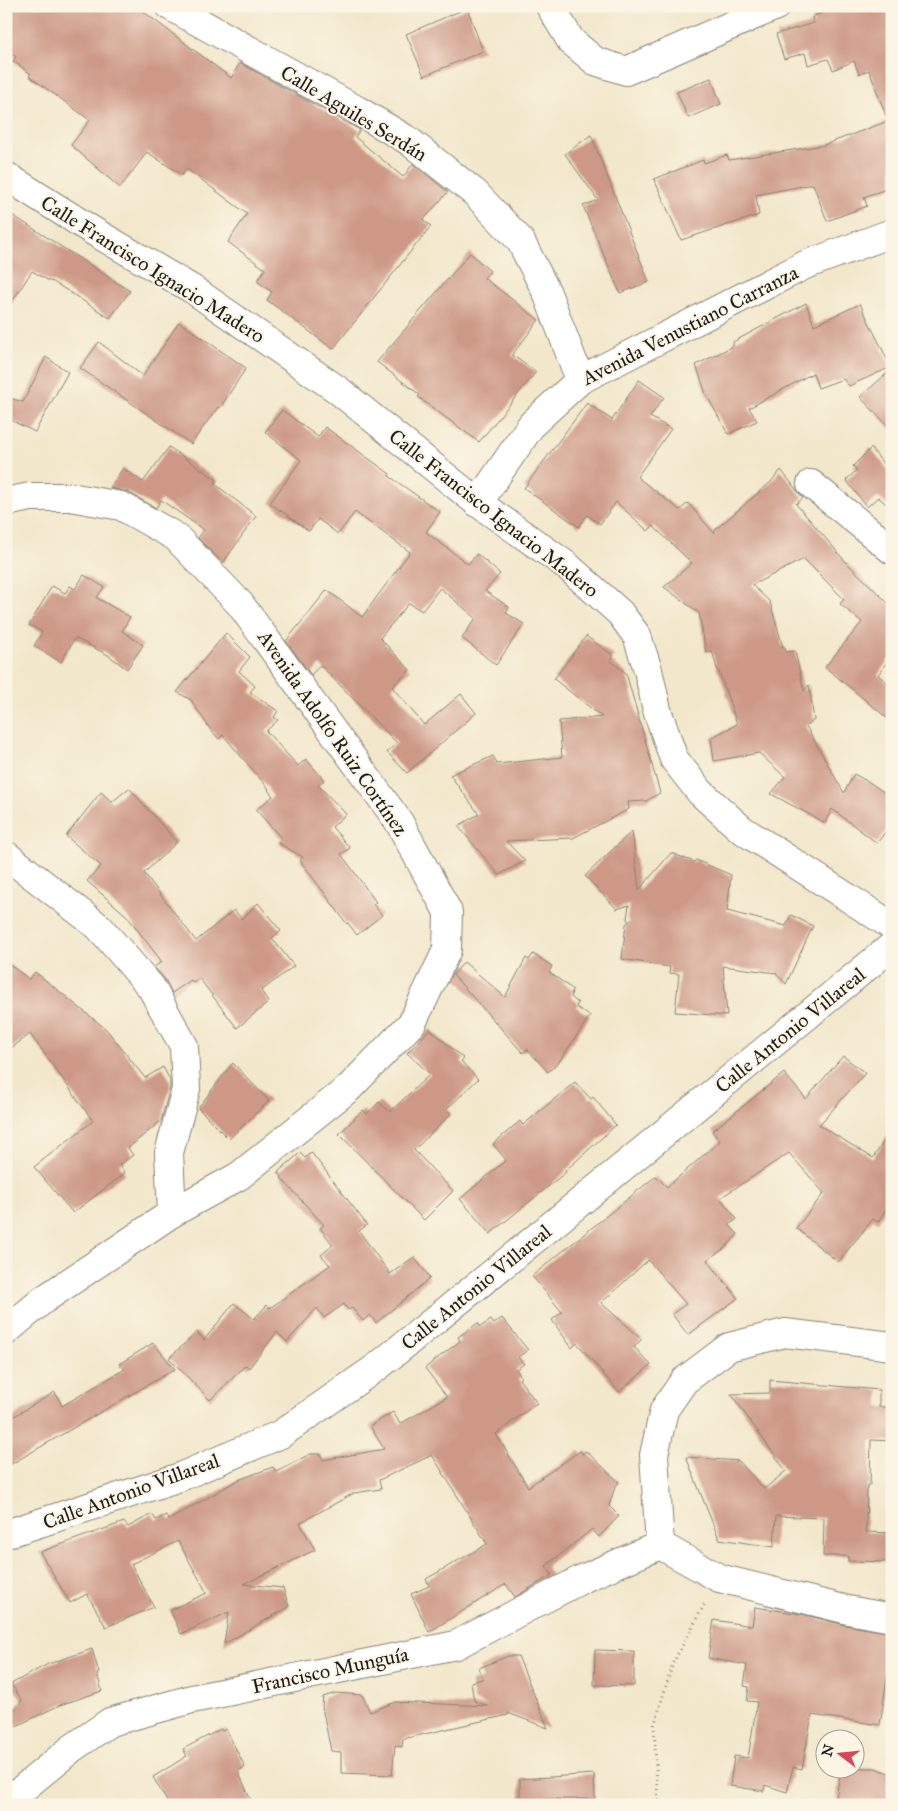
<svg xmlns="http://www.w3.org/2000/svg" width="898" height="1811" font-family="'IM FELL Great Primer',serif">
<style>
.building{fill:#cd9986}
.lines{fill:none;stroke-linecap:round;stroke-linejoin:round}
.minor-casing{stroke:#878274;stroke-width:30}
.secondary-casing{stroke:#878274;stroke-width:30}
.path{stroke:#878274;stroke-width:3;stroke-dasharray:1 4;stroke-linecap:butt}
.minor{stroke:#fff;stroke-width:28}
.secondary{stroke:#fff;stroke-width:28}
.labels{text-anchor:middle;stroke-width:4;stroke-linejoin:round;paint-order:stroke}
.street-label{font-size:20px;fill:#1c1c1c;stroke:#fcf5e5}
</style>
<rect width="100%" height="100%" fill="#fcf5e5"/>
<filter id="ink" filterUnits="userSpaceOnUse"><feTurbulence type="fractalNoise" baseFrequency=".02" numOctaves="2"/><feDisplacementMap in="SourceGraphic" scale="10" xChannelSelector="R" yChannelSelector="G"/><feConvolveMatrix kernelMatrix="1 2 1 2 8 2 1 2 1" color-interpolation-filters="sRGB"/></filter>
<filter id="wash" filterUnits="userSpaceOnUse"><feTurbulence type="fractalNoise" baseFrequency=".0096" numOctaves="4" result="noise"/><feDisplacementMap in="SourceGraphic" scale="20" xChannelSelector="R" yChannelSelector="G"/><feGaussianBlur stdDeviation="1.12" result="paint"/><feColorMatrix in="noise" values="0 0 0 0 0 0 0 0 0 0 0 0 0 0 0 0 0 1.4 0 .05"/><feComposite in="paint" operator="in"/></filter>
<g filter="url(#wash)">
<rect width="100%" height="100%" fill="#f2e7cb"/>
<g id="blocks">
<!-- building -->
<g class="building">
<polygon points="6,6 136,6 231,78 240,63 360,130 355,137 403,177 413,164 448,192 423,220 431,226 333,349 267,300 272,292 257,281 265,269 228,242 247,214 187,169 182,175 147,152 120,188 71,145 90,120 29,76 31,74 13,61 16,57 6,49"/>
<polygon points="837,6 892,6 892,187 864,197 867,206 827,221 813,184 756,195 759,215 681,240 654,179 703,160 704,163 727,155 729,160 824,145 888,121 869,70 859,74 854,61 833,70 828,59 808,65 805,53 784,59 776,34 814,23 812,17"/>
<polygon points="467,8 483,51 424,76 406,34"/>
<polygon points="711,78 721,104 688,118 677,92"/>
<polygon points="591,135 649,282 620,293 583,206 598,200 565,154"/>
<polygon points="6,211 130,291 110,318 52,281 51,282 32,271 6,311"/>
<polygon points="470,253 490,271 484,278 539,320 512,355 536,372 479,442 418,397 420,395 377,362"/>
<polygon points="806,303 814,325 860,304 891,367 849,386 843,379 818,388 813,373 749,408 757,421 728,434 706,394 696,365 733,346 733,342"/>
<polygon points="179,322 246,368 220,408 218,407 191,444 80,368 99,342 143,376"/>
<polygon points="46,357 68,372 35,432 6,418 6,397 23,402"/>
<polygon points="892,369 892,430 860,397"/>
<polygon points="639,380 664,397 650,417 671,429 637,477 680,510 688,503 714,533 716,529 771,482 781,470 803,498 796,504 846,562 892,607 892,655 878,675 892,686 892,722 825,667 862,622 840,604 844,599 804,559 752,585 770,602 783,647 785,647 786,652 795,651 804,691 809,685 814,720 806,726 844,793 854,774 872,784 892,798 892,823 877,843 832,809 825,823 771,794 785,777 759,753 714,761 711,738 737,724 719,672 718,672 712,651 706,652 699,613 664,587 692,563 653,526 648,531 616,502 600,524 587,515 579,527 524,488 587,403 612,420"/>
<polygon points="282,410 318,437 325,427 390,474 389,476 440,512 426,532 468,564 477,554 500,574 485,591 509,607 506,613 524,624 496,665 462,638 476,618 440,588 422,611 409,603 380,638 410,670 392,687 424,725 461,694 476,713 407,773 387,752 397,743 320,665 311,675 286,641 327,590 362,617 410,552 355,512 338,534 318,519 309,531 270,503 301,460 265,432"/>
<polygon points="169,447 217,480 215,484 256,516 223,563 198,538 204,530 161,500 156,508 128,492 110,488 123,468 143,482"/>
<polygon points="871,448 892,475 892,509 878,497 867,507 846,480 857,470 853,466"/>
<polygon points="84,575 104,587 97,598 130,617 122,631 143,645 127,669 108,655 75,638 61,662 34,646 42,632 29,625 52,586 65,593 70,586 75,589"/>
<polygon points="226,633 250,657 239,671 255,686 250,692 278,711 274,717 278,720 266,731 298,766 306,759 324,780 318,785 346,814 332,827 350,848 341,854 376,902 373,904 382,915 357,935 348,923 347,924 300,860 303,857 278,843 282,839 256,810 273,796 268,790 269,789 223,735 219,739 210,729 191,700 177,692"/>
<polygon points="586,636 614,656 610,660 626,673 660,793 646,801 628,802 629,809 573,838 506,841 525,861 499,875 458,826 479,814 450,775 493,756 497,764 562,757 559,721 602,717 554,679"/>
<polygon points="129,788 177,842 144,873 196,941 234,910 242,919 258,903 281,931 272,938 294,966 261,991 269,1002 237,1028 199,978 193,983 191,980 172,993 165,979 154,967 162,962 127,916 87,881 101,866 66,836 101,792 112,802"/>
<polygon points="632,831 639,890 671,853 694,862 696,860 731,875 727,911 786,926 791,915 813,926 786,984 776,973 723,966 727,1016 675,1012 679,974 669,973 670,967 622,959 626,924 629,922 627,919 629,905 617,909 585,876"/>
<polygon points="533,954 552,966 549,972 572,989 571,997 578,1003 576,1007 590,1016 559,1062 548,1072 527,1049 523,1053 453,975 464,962 505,997 526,958 529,960"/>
<polygon points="6,962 29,979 35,972 106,1029 145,1078 163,1067 170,1080 170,1087 161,1121 128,1148 133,1155 119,1165 125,1173 73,1213 34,1167 93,1121 30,1034 6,1052"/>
<polygon points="430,1029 464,1059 461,1061 478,1079 447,1109 451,1114 414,1150 453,1191 424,1220 339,1134 363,1110 367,1114 379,1102 390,1112 430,1074 407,1053"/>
<polygon points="843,1056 865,1073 819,1125 873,1158 892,1129 892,1199 878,1222 873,1219 838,1262 796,1228 824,1193 789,1153 720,1198 737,1219 729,1225 738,1234 725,1248 707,1260 738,1298 688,1335 672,1314 686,1304 648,1260 601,1303 642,1339 634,1347 651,1365 619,1392 577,1343 572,1348 552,1320 562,1312 532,1276 656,1176 667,1187 720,1141 712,1131 784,1073 806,1099"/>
<polygon points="233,1063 269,1101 229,1139 198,1108"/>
<polygon points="575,1082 591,1099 593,1097 616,1125 565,1171 566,1172 490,1234 460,1199 506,1160 493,1144 520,1121 523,1125"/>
<polygon points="311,1152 367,1225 359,1231 390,1274 414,1257 430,1278 376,1323 370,1315 363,1321 352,1308 348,1310 344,1304 324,1318 317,1308 287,1342 277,1332 249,1368 246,1365 210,1400 169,1358 197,1332 204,1340 234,1303 254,1319 267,1305 270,1308 330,1265 321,1255 333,1245 320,1228 324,1225 281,1178 282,1177 278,1172 300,1153 305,1158"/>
<polygon points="502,1318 528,1350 518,1357 524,1364 516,1369 521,1377 519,1379 537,1403 496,1434 528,1487 580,1451 582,1454 586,1451 619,1482 615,1487 609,1506 619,1516 599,1537 592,1529 546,1566 552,1575 515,1597 506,1584 429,1632 411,1594 429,1586 426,1579 487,1544 432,1455 379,1480 381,1489 354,1493 300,1523 315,1550 244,1584 283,1588 289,1607 224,1644 229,1612 181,1634 170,1610 207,1593 178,1541 131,1564 154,1607 106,1627 87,1594 70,1603 40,1552 124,1522 128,1527 152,1514 156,1520 166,1515 169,1520 238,1480 273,1467 276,1472 310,1454 320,1454 323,1460 384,1449 370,1426 393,1412 400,1424 447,1397 425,1368 460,1341 458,1337 478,1323 480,1327 491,1320 494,1324"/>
<polygon points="153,1343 175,1369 6,1467 6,1421 55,1392 62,1406 125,1369 119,1364"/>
<polygon points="770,1380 879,1390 879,1407 892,1407 892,1441 871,1440 870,1485 867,1485 866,1532 892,1533 892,1562 848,1561 848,1556 823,1556 824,1518 776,1516 774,1547 719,1539 686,1457 739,1461 764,1489 786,1471 731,1394 770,1393"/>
<polygon points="755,1607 801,1614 845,1625 892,1633 892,1645 880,1725 812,1715 802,1769 793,1767 787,1792 765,1785 764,1791 730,1786 734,1756 748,1758 757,1702 747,1701 749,1687 744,1686 747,1665 708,1658 714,1620 752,1626"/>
<polygon points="92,1649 99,1673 97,1674 102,1691 60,1705 6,1731 6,1721 22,1700 11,1684 48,1664"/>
<polygon points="595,1650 634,1651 634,1686 594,1685"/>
<polygon points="508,1656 518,1656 548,1728 508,1713 508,1715 403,1739 402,1747 395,1745 392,1775 341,1773 341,1752 331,1751 322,1707 323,1697 336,1693 362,1695 370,1712 395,1702 488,1706 474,1701 471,1682 483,1679 479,1668"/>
<polygon points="221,1729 222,1731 226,1729 245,1767 238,1771 253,1805 169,1805 153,1777 187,1756 183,1749"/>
<polygon points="841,1768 875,1768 892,1774 892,1805 835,1805"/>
<polygon points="594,1774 595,1799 520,1799 520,1779"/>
</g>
</g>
</g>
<g filter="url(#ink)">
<use href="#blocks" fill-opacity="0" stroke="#878274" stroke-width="1"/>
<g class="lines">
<defs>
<g id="minor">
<polyline points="170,6 357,110 409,141 475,193 520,240 547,293 580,380"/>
<polyline points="550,6 571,41 595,61 626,71 776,6"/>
<polyline points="811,484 892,550"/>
<polyline points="6,502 30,497 70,497 121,506 176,537 240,604 399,822 448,912 447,950 412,1023 349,1088 239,1176 172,1213 43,1300 6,1331"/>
<polyline points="478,503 532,424 580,380 805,265 892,233"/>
<polyline points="6,855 99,927 151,987 184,1046 186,1089 169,1153 172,1213"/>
<polyline points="6,1534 180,1477 281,1434 377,1367 546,1230 892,946"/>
<polyline points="660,1545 654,1455 664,1410 684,1381 729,1347 785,1333 892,1346"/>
<polyline points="660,1545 719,1578 848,1610 892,1618"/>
<polyline points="6,1800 20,1791 71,1749 110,1722 192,1699 456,1645 582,1579 660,1545"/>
</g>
<polyline id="secondary" points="6,176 93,231 192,289 338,390 478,503 566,565 620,613 637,636 648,670 657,710 674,759 700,792 741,829 892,926"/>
</defs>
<!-- minor casing -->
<use href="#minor" class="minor-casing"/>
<!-- secondary casing -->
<use href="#secondary" class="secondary-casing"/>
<!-- path -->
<polyline class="path" points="658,1805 654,1726 673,1663 705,1603"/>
<!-- minor -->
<use href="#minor" class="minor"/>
<!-- secondary -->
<use href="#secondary" class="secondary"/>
</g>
</g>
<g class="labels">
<!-- street labels -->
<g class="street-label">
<text transform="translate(354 113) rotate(31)" y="7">Calle Aguiles Serdán</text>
<text transform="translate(153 269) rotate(32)" y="7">Calle Francisco Ignacio Madero</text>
<text transform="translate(690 325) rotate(-27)" y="7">Avenida Venustiano Carranza</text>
<text transform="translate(494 513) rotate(38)" y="7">Calle Francisco Ignacio Madero</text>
<text transform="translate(333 733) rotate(55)" y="7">Avenida Adolfo Ruiz Cortínez</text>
<text transform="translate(790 1030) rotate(-39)" y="7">Calle Antonio Villareal</text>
<text transform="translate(476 1287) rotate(-39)" y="7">Calle Antonio Villareal</text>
<text transform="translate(131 1491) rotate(-20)" y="7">Calle Antonio Villareal</text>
<text transform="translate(330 1670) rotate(-12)" y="7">Francisco Munguía</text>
</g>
</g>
<!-- margin -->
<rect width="898" height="1811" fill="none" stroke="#fcf5e5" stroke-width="25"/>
<!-- north arrow -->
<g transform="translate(840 1754) rotate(286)"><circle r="24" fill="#fcf5e5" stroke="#a29e95"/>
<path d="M0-4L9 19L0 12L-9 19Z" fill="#d1495b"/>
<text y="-8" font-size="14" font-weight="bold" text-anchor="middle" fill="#1c1c1c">N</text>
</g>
</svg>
